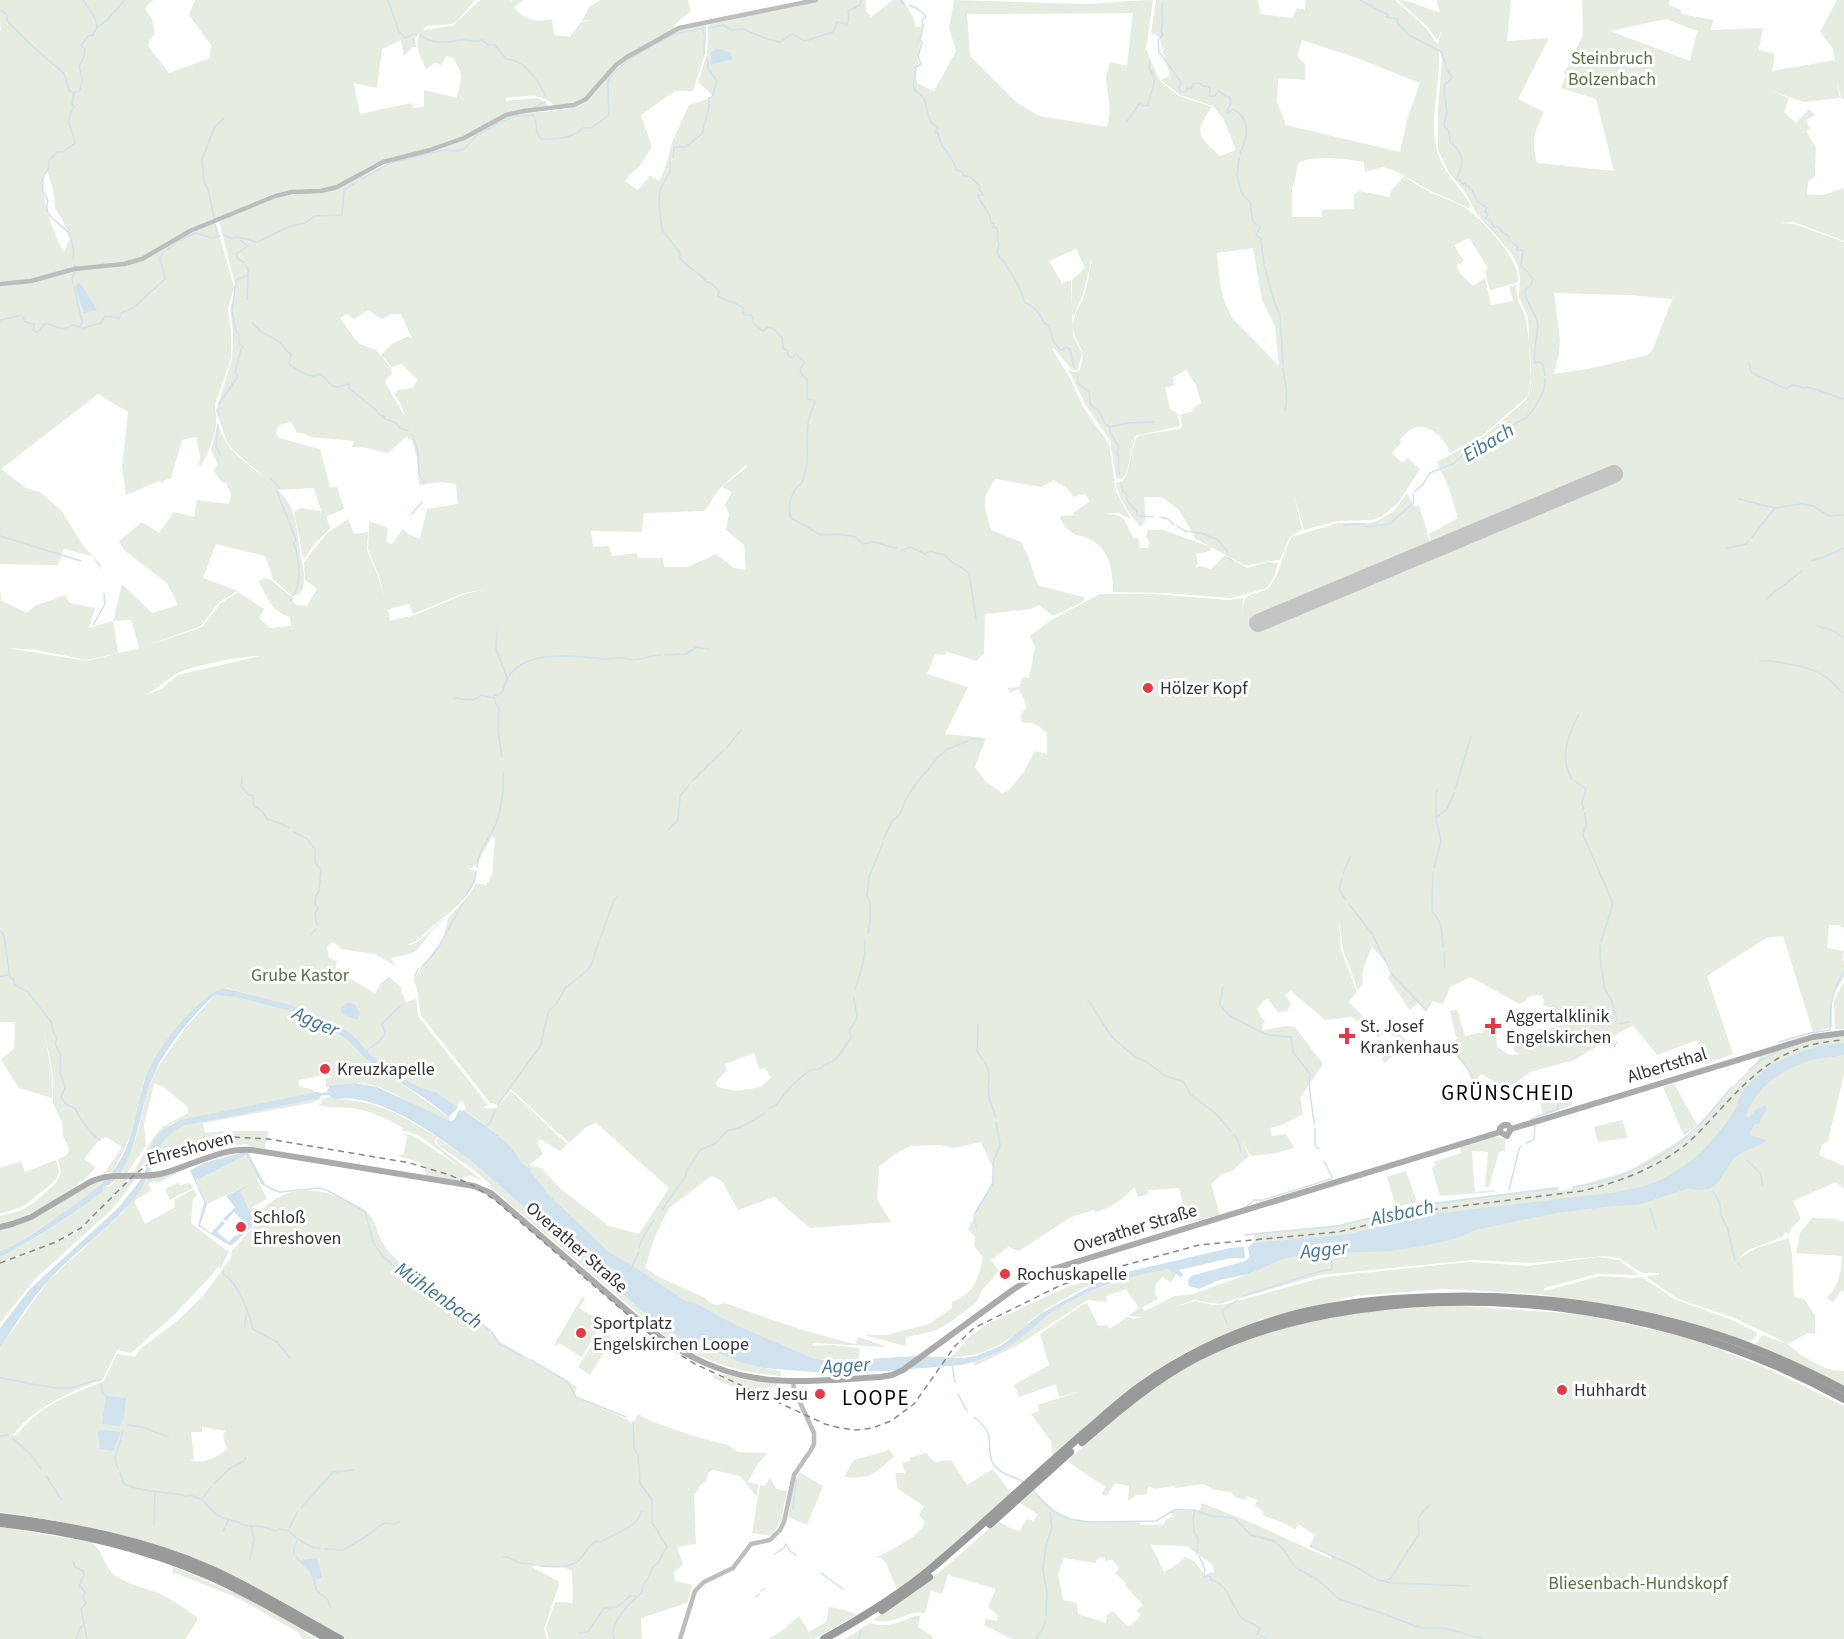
<svg xmlns="http://www.w3.org/2000/svg" width="1844" height="1639" font-family="'Source Sans 3',sans-serif">
<style>
.green{fill:#e6ecdf;fill-rule:evenodd}
.water{fill:#cfe2ee}
.lines{fill:none;stroke-linecap:round;stroke-linejoin:round}
.stream{stroke:#cfe2ee;stroke-width:1.5}
.canal{stroke:#cfe2ee;stroke-width:3}
.runway{stroke:#c4c4c4;stroke-width:18}
.secondary{stroke:#bdbdbd;stroke-width:4.5}
.primary{stroke:#ababab;stroke-width:6}
.highway{stroke:#9a9a9a;stroke-width:8}
.rail{stroke:#888;stroke-width:1.5;stroke-dasharray:6 4.5;stroke-linecap:butt}
.poi-dot{fill:#e63946;stroke:#fff;stroke-width:2}
.labels{text-anchor:middle;stroke-width:6;stroke-linejoin:round;paint-order:stroke}
.park-label{font-size:18px;fill:#56703f;stroke:#fff}
.poi-label{font-size:18px;fill:#333;stroke:#fff;text-anchor:start}
.street-label{font-size:18px;fill:#333;stroke:#fff}
.water-label{font-size:20px;font-style:italic;fill:#3f7597;stroke:#fff}
.quarter-label{font-size:21px;letter-spacing:1.5px;fill:#000;stroke:#fff}
</style>
<rect width="100%" height="100%" fill="#fff"/>
<!-- green -->
<g class="green">
<path d="M0,0H153L145,8L152,19L155,34L150,39L148,46L169,73L210,58L211,45L189,15L195,0H475L457,21L452,24L427,26L423,30L452,26L480,0H509L512,3L511,0H524L514,7C524,20 536,23 552,19L554,35L570,37L581,22L596,20L582,21L589,7L601,0H688L691,11L675,24L674,29C655,39 635,48 618,63C591,85 595,101 555,107C543,91 523,96 505,98L506,101L538,98L548,104L547,107L517,110V114C538,111 567,113 585,102C599,92 607,76 619,65C637,49 682,23 706,25L705,53L693,91H675L641,115L652,147L639,167L631,173L625,181L638,190L650,176L659,181C667,168 668,154 673,140C678,128 684,117 689,105L714,97L698,82L707,54L708,25L819,0H866V11L871,17L893,0H903L914,19L916,27L922,26L916,77L917,83L934,91L956,51L949,28L954,0L1080,4C1105,4 1129,0 1153,0L1146,49L1160,81L1179,96L1212,107C1193,133 1198,136 1220,156L1236,150L1224,120L1213,106L1180,95L1161,80L1170,76L1159,36L1151,33L1156,0H1258L1261,14L1292,18L1297,8L1305,10L1306,0H1395L1425,27L1438,45L1441,32L1437,40L1427,26L1398,0C1413,0 1425,10 1440,12L1436,0H1511L1507,41L1549,38L1518,99L1544,112C1534,133 1531,139 1537,163L1614,171L1596,99L1561,88L1566,75L1564,74L1583,35L1582,0H1669L1670,6L1680,9L1682,14L1713,20L1711,30L1763,28L1759,50L1775,54L1772,71L1834,60L1835,62L1833,49L1820,32L1837,0H1844V99L1841,98L1836,76L1840,98L1804,102L1768,90L1789,98L1784,112L1796,123L1809,109L1815,115L1806,120L1810,129L1806,131L1816,148L1815,176L1808,182L1807,195H1823L1844,188V241L1794,222L1780,223L1794,224L1844,242V929L1840,925H1829L1827,948L1844,951L1842,962L1844,960V977L1832,997V1027L1813,1032L1783,936L1766,938L1707,976L1733,1054L1706,1064L1697,1040L1657,1055L1633,1025L1574,1060L1530,1072L1513,1085L1504,1087L1481,1074L1474,1084C1470,1079 1470,1074 1467,1069C1460,1060 1453,1053 1447,1043L1458,1039L1455,1034L1450,1011L1457,1009L1465,1036L1484,1032V1029L1496,1033L1497,1047L1510,1055L1519,1054L1514,1051L1513,1045L1524,1041L1538,1030L1562,1025L1564,1015L1543,1005L1544,1000L1542,995L1529,996L1527,1000L1519,1004L1471,977L1450,987L1443,1004L1433,1001L1426,1012L1418,1003L1410,1010L1388,978L1392,971L1372,946L1363,970L1362,985L1358,990L1343,950L1339,920L1341,950L1357,992L1349,1002L1378,1032L1392,1026L1408,1042L1407,1045L1384,1063L1382,1058L1400,1045L1401,1038L1386,1033L1378,1037L1352,1017L1325,1020L1291,991L1285,995L1291,1004L1287,1011L1278,1012L1268,999L1263,1001L1257,1009L1265,1023L1262,1024L1263,1030L1287,1026L1295,1027L1323,1064L1300,1098L1303,1114L1284,1124L1270,1128L1272,1136L1286,1134L1294,1148L1276,1153L1251,1156L1242,1140L1249,1156L1232,1171L1222,1174L1211,1184L1220,1215L1187,1223L1179,1188L1148,1190V1194L1138,1197L1134,1187C1123,1199 1110,1209 1095,1212L1094,1210L1071,1217L1019,1251L1008,1247L991,1260L999,1271L982,1290L977,1302L949,1323L935,1331L906,1337L905,1346L864,1335H887L929,1324L952,1308V1302C975,1293 978,1279 983,1257L974,1246L975,1237L968,1229L991,1185L994,1170L981,1142L954,1148L939,1145L910,1146L895,1154L879,1167L877,1199L891,1222L810,1228L774,1197L738,1210L721,1180L711,1176L669,1208L655,1236L645,1268L659,1277L705,1298C711,1305 716,1306 725,1303C769,1319 810,1334 855,1344L859,1337L887,1347L813,1343L812,1346L831,1345L860,1348L859,1360L815,1359L734,1324L694,1302L686,1301L632,1265L609,1252L546,1192C543,1184 535,1179 530,1171L532,1169L521,1163C516,1146 479,1120 464,1110L466,1106L462,1101L459,1102L458,1107L436,1092L422,1088L401,1078L371,1055L352,1034L330,1020L294,1006L226,988C198,992 157,1050 146,1075C140,1091 139,1109 134,1125C129,1142 121,1156 113,1171L101,1174L106,1171L122,1147L106,1137L98,1141L84,1159L96,1167C78,1191 29,1217 0,1224V1216L20,1211L35,1202L56,1183L61,1173L58,1159L67,1155L69,1148L63,1136L62,1122L53,1103V1075L44,1029L52,1076V1098L19,1088L1,1060L14,1048L15,1022H0V590L2,601L27,613L35,606L64,595L70,603L95,608L89,628L113,621L122,584L152,613L178,605L167,583L124,550L119,541L142,522L159,533L174,512L194,517L197,500L229,504L231,494L226,483L222,482L213,470L218,465L211,450L218,422C227,463 270,471 289,504C297,518 298,538 300,554C303,567 308,582 300,594L292,596L273,579L265,556L216,544L203,578L238,591L219,602L201,626L143,647L202,627L221,603L238,592L264,609L259,618L270,628L291,626L290,617C272,612 266,597 259,581L266,578C277,582 283,592 293,597V601L296,605L307,606L317,589L305,580L304,562L327,533L348,519L354,534L368,532L367,550L378,576L385,599L379,576L368,550L369,521L388,528L386,542L392,544L403,529L408,534L420,539L427,509L458,504L456,484L442,482L419,485L417,459L407,420L412,440L406,437L388,453L367,448L352,447L354,441L311,437L303,433H297L291,422L279,425L276,433L279,438L320,449L330,487H337L344,509L326,517L331,528L314,544L305,558L303,557L294,512L302,508L321,511L314,488L279,490L233,450L227,442L216,411L232,359L233,333L230,309L236,288L219,221L277,197L337,188L387,164L377,162L336,186L321,189L292,190L275,193L190,230L140,259L123,263L74,268L31,281L0,282V31L2,29L0,26ZM1133,13L1127,66L1110,62L1106,78L1110,110L1107,127L1039,116L1015,101L970,56L967,14ZM1675,17L1666,19L1697,31L1690,61L1610,31ZM420,32C414,46 420,56 426,69L435,63L442,65L446,56L453,58C466,79 460,77 457,98L424,90V107L413,108L412,103L360,114L354,83L377,88L382,49L401,40L404,56L413,47H416L415,39ZM1302,40L1357,58L1420,83L1407,120L1400,152L1286,125L1277,102L1278,78L1305,80V64L1297,56ZM1438,46L1442,58L1438,111V150L1449,173L1465,192L1476,213L1511,253L1518,266L1520,279L1519,297L1528,317L1531,386L1526,400L1484,436L1437,462L1448,486L1458,518L1429,534L1433,552L1419,505L1415,507L1407,493L1394,511L1379,520L1371,523H1338L1292,537C1282,551 1282,571 1271,585C1265,593 1253,591 1246,598C1241,605 1242,623 1241,631L1243,598L1228,600L1155,594H1100L1051,620L1030,636L1035,647L1029,678L1023,677L1019,687L1008,688L1009,693L1019,689L1026,704V708L1021,714V721L1024,723C1035,722 1039,726 1047,733V754L1035,751L1024,772L1009,790L1002,793L986,782L975,767L986,738L945,734L968,687L927,674L935,654L945,655L947,652L977,661L984,653L985,614L1031,609L1039,605L1053,616L1081,603L1084,599V597L1040,586L1037,583L1028,556L1021,542L991,530C985,507 979,499 996,479L1041,487L1054,480L1069,490L1073,497L1085,494L1090,501L1072,514L1078,515L1061,516L1060,518C1074,543 1080,530 1097,544C1111,554 1113,576 1113,592L1165,593L1232,598L1267,588L1274,577L1278,563L1267,562L1247,568L1225,555L1211,569L1200,566L1196,568V565L1198,564L1196,554L1210,551L1211,547L1163,530H1148L1146,537L1149,541V548H1140L1138,538H1133C1124,519 1125,514 1102,514L1118,513L1131,519L1116,492L1109,444L1083,407L1070,378L1052,349L1054,348L1071,369L1075,371L1078,368L1082,354L1073,335L1072,311L1073,318L1083,294L1092,257C1090,270 1088,285 1083,298C1080,306 1075,313 1073,321C1069,341 1091,346 1079,371L1073,372L1068,368L1086,406L1110,440L1116,478L1121,479L1126,475L1135,436L1180,426L1177,413L1170,409L1165,388L1175,385L1172,378L1186,370L1196,385L1201,403L1195,406L1193,411L1180,415L1182,426L1180,429L1141,435L1136,438L1126,476L1123,481L1116,483C1119,499 1130,516 1141,527L1146,519L1144,497H1162L1179,510L1196,539L1244,565C1253,566 1269,560 1280,560L1289,538L1302,529L1294,495L1304,530L1337,521L1371,520L1381,517L1398,503L1420,469L1408,458L1402,463L1392,453L1401,443L1400,439C1404,436 1407,431 1412,429C1428,421 1446,439 1450,453L1483,435L1525,399L1529,393C1533,370 1530,344 1526,321C1524,308 1514,300 1517,285L1509,287L1513,301L1491,305L1485,278L1473,286L1459,272L1457,265L1464,261L1454,245L1469,238L1488,268L1485,271L1489,288L1491,290L1518,282C1521,260 1481,217 1462,206C1453,200 1442,198 1432,193C1422,189 1413,182 1404,176L1391,191L1389,197L1359,191L1354,195V209L1322,210V217H1292V188L1295,180L1298,163C1313,154 1347,159 1364,162L1365,172L1383,167L1396,171L1431,191L1469,208L1471,206C1462,189 1447,177 1440,159C1425,123 1443,83 1438,46ZM717,48L730,52L733,59L712,65L710,63L711,52ZM47,170L53,189L55,208L63,221L70,238L64,252C53,233 36,190 47,170ZM1253,248L1262,300L1275,326L1279,366L1233,319C1220,298 1219,276 1217,253ZM1076,249L1085,268L1072,280V309L1071,280L1062,283L1049,261ZM1677,287L1653,349L1648,355L1588,369L1554,374L1559,354L1560,340L1554,293L1630,295L1672,299ZM368,310L382,319L391,314H401L412,339L409,336L392,344L381,355L392,367L402,364L417,380L413,388L398,390L394,394L400,402L405,417L386,384V380L392,373L391,368L376,350L360,344L354,338L340,318L346,314L354,319ZM746,465L747,467L722,487L732,492L725,505L729,514L726,530L744,545L746,570L734,568L716,554L688,567H664L663,558H638L637,553L612,556L609,546L593,547L591,531L642,532L644,513L705,511L718,490ZM487,589L465,594L415,615L389,621L390,620L388,609L409,604L413,614L464,593ZM131,620L139,648L87,661L7,648L37,650L87,660L118,653L113,621ZM260,656L178,675L161,689L145,695C157,689 165,681 176,674C189,666 247,655 260,656ZM492,837L495,838L492,875L486,885L476,883L470,894L448,918L444,937L413,980C420,990 418,1003 421,1015L490,1103L496,1104L498,1107L511,1089L569,1143L586,1127L596,1123L669,1188L639,1234L609,1226L562,1190L541,1168L529,1165L543,1154L537,1143L540,1139L560,1151L567,1144L511,1091L498,1107L487,1109L483,1107L488,1105L418,1016L416,999L406,1002L401,992L402,988L389,977L381,983L375,993L335,970L337,961L329,958L327,947L332,942L340,947V949L375,954L396,966L391,958C420,952 414,954 431,932C435,927 442,922 445,918C433,926 421,945 407,945C421,940 423,935 433,926C451,911 471,899 477,873L476,871L469,869L476,865ZM754,1053L759,1069L765,1068L771,1077L761,1087L737,1091L717,1087L716,1082L727,1070L725,1064Z"/>
<path d="M214,223L216,224L234,287L228,309L231,333V358L215,404C215,410 216,413 216,419C217,435 208,452 201,466L199,465L200,456L196,437L182,440L171,478L163,481V483L159,481L126,495L122,466L128,412L98,394L1,469L26,488L40,492L61,510L84,547L101,565L100,569L92,556L64,549L58,565L0,564V284L75,270L126,265L141,262L187,234Z"/>
<polygon points="1844,982 1844,1029 1835,1029 1834,1000"/>
<path d="M215,995L240,998L293,1012L324,1026L345,1038L366,1059L450,1118L448,1121C419,1112 394,1088 363,1083C350,1082 338,1087 326,1087V1079L331,1077L326,1066L323,1067L324,1075L299,1080L298,1084L301,1087L310,1089L316,1092L173,1123C146,1139 156,1161 133,1173L151,1141L162,1127L188,1113V1107L162,1086L154,1084L144,1125L146,1145L128,1172H121L136,1138L148,1089L158,1067L186,1027Z"/>
<path d="M1844,1035V1074L1829,1137L1828,1141L1822,1145L1819,1155L1844,1166V1189L1836,1182L1793,1201L1801,1219L1791,1228L1789,1234L1785,1232L1783,1237L1748,1250L1739,1258L1757,1248L1789,1238L1792,1254L1794,1297L1804,1299L1815,1315V1334L1808,1333L1787,1344C1804,1356 1822,1372 1844,1371V1385L1755,1345L1763,1335L1784,1343L1781,1340L1732,1317L1678,1299L1648,1278L1647,1276L1659,1275V1273H1642L1619,1258L1605,1256L1531,1263L1473,1260L1320,1275L1219,1304L1194,1300L1171,1308L1195,1301L1213,1305L1226,1304L1325,1277L1468,1262L1528,1266L1598,1257L1619,1260L1639,1275L1597,1274L1544,1288V1291L1601,1276L1634,1278L1642,1277L1674,1299L1732,1320L1756,1332L1757,1336L1749,1342L1596,1304L1539,1294L1444,1289L1355,1296L1262,1319L1187,1351L1151,1374L1053,1457L1051,1441L1031,1414L1039,1411L1038,1405L1081,1391L1059,1397L1056,1384L1019,1397L1014,1385L1049,1365L1040,1334L1082,1305L1087,1303L1098,1325L1102,1326L1107,1324L1109,1329L1127,1317L1133,1319L1142,1317L1128,1316L1139,1308L1126,1289L1106,1296L1107,1302L1088,1300L1081,1304L1020,1344L975,1366L973,1362C1007,1353 1030,1327 1058,1309C1091,1288 1127,1277 1165,1269H1168L1177,1273L1171,1283L1163,1277L1155,1285V1293L1158,1299L1142,1308L1145,1311L1174,1296L1193,1294L1254,1272L1248,1247L1254,1242V1233L1337,1226L1431,1203L1555,1187L1560,1191L1572,1189L1573,1187L1629,1171L1694,1132L1732,1087L1757,1062L1760,1055L1815,1039Z"/>
<polygon points="1674,1084 1697,1125 1684,1136 1663,1087"/>
<polygon points="1571,1093 1572,1105 1543,1116 1540,1102"/>
<path d="M330,1097L332,1099C378,1100 399,1114 437,1137L434,1141L439,1147L483,1181C460,1175 426,1130 402,1131L403,1128C387,1118 370,1111 352,1108C340,1107 329,1108 318,1105L321,1104L322,1099Z"/>
<path d="M314,1098L321,1099L311,1103L203,1123L205,1133L225,1131L223,1136L183,1144L155,1157C160,1143 166,1134 180,1127Z"/>
<polygon points="1622,1120 1628,1138 1598,1142 1594,1127"/>
<polygon points="232,1131 269,1131 265,1149 250,1146 246,1144 230,1146 227,1142"/>
<polygon points="402,1133 414,1136 471,1175 457,1180 426,1175 424,1164 398,1156 404,1154 407,1136"/>
<polygon points="1494,1136 1505,1139 1505,1151 1499,1152 1489,1187 1485,1187 1488,1152 1472,1151 1475,1192 1495,1190 1494,1192 1440,1196 1432,1168 1435,1165 1434,1162 1461,1153 1460,1147"/>
<path d="M438,1138L475,1164L642,1311C684,1342 728,1363 781,1371V1376C738,1373 703,1361 666,1337L489,1186L490,1184L470,1167L440,1147L436,1141Z"/>
<polygon points="246,1155 259,1177 257,1179 267,1199 252,1207 255,1214 252,1216 239,1191 246,1186 207,1204 196,1181"/>
<polygon points="56,1160 59,1171 56,1179 51,1184 24,1206 0,1214 0,1168 21,1161 25,1172"/>
<path d="M182,1169L183,1170L156,1184L155,1181L148,1184L151,1191L134,1201L145,1224L175,1207L174,1200L194,1189L197,1196L193,1199L191,1223L227,1251L226,1256L210,1277L173,1316L131,1353L117,1350L103,1379C69,1393 35,1406 13,1435L15,1436C21,1430 28,1422 35,1416C55,1399 81,1391 104,1381L117,1354L135,1357L140,1349L176,1322L202,1297L231,1258L232,1251L264,1214L262,1210C286,1186 313,1186 343,1199C351,1202 361,1206 367,1212C377,1221 377,1235 384,1245C393,1260 425,1283 440,1295L442,1293L488,1329L499,1341L577,1387L574,1396L628,1420L632,1424L638,1414L651,1421L690,1435L728,1445L738,1452L767,1453L757,1465L748,1482L758,1484L757,1497L740,1476L713,1470L708,1473L706,1482L700,1485L698,1491L694,1494L696,1544L677,1547L683,1564L674,1573L675,1581L693,1585L687,1603L641,1618L642,1639H549L546,1628L555,1602L573,1603L572,1571L560,1566H533L532,1567L558,1581L559,1585L544,1629L547,1639H346L260,1591L106,1532L51,1520L0,1512V1347L49,1280L122,1213L148,1178ZM202,1427L225,1431L223,1436L227,1449C214,1459 205,1464 188,1460H193L194,1457L191,1432H202Z"/>
<polygon points="1406,1171 1417,1202 1396,1207 1387,1177"/>
<path d="M118,1177H130C112,1196 95,1218 73,1232C51,1246 24,1253 0,1262V1257C36,1239 71,1217 102,1191L103,1187L111,1186Z"/>
<path d="M132,1177L135,1180C126,1190 120,1200 111,1210L35,1279L0,1323V1264L71,1236L87,1224Z"/>
<path d="M107,1178C94,1196 72,1207 54,1219C36,1230 20,1244 0,1251V1229L8,1227L88,1185Z"/>
<polygon points="179,1182 180,1185 190,1183 193,1188 170,1200 165,1189"/>
<path d="M1812,1218L1835,1219L1844,1222V1291H1841L1833,1302L1827,1298C1839,1286 1841,1272 1842,1256L1796,1253L1800,1233Z"/>
<path d="M1098,1278V1281C1073,1293 1050,1306 1028,1322V1324C1005,1344 981,1358 950,1357L957,1352L967,1339L987,1324L1067,1287Z"/>
<polygon points="582,1297 585,1299 579,1308 603,1322 582,1357 559,1343 556,1346 554,1345"/>
<path d="M1462,1306L1580,1314L1691,1338L1771,1370L1844,1406V1639H1012L984,1625L986,1618L996,1621L998,1619L997,1615L988,1607L996,1589L948,1575L942,1594L931,1591L925,1613C907,1609 896,1626 873,1620L942,1570L998,1521L1010,1528L1019,1531L1027,1519L1033,1521L1038,1515L1019,1502L1032,1492C1044,1497 1050,1509 1062,1515C1085,1526 1115,1520 1139,1521L1141,1525H1163L1166,1519L1173,1517L1171,1512L1172,1511H1199L1202,1503L1250,1522L1331,1559V1556L1310,1546L1315,1535L1298,1524L1295,1530L1286,1524L1262,1515L1264,1512L1255,1505L1257,1500L1247,1496L1245,1500L1235,1497L1231,1492L1214,1490L1203,1484L1175,1488L1174,1486L1156,1489L1149,1487L1147,1489V1494L1136,1495L1128,1501L1129,1486L1115,1483L1107,1496L1102,1494L1105,1487L1067,1461C1105,1428 1142,1394 1185,1368C1200,1358 1218,1352 1234,1345C1309,1315 1382,1308 1462,1306ZM1151,1545L1186,1546L1213,1565L1214,1574L1212,1572L1205,1575L1194,1561L1185,1557L1176,1565L1164,1572ZM1105,1557V1561L1112,1560L1119,1568L1115,1573L1126,1583L1125,1585L1143,1605L1137,1610L1141,1616L1128,1627L1113,1611L1107,1615L1106,1623L1078,1614L1077,1603L1063,1600L1058,1574L1064,1558L1096,1563L1097,1559Z"/>
<polygon points="606,1333 612,1336 604,1349 602,1347 605,1350 590,1375 578,1367 593,1343 598,1346"/>
<polygon points="714,1374 722,1378 724,1374 746,1380 777,1383 777,1387 756,1388 754,1396 713,1378"/>
<path d="M888,1448L894,1457C873,1474 872,1479 844,1477L854,1460L887,1451Z"/>
<path d="M926,1453L935,1462L951,1460L967,1485L993,1469L1011,1493L950,1548L897,1590L886,1563L881,1558H876C892,1548 917,1540 925,1522L919,1515L924,1506L898,1489L895,1473H905L902,1463L910,1461L909,1458Z"/>
<polygon points="799,1472 823,1486 807,1525 788,1517 793,1489"/>
<polygon points="770,1477 776,1489 787,1491 781,1520 772,1536 752,1533 760,1485 765,1486"/>
<path d="M0,1527L91,1542C103,1549 104,1568 116,1576C128,1585 147,1588 160,1594C174,1600 185,1609 197,1617V1621L185,1639H0Z"/>
<polygon points="174,1567 254,1601 304,1630 304,1632 316,1639 303,1639 298,1632 236,1597 172,1572"/>
<polygon points="829,1607 842,1609 857,1615 814,1639 768,1639 782,1631 799,1616 809,1632 826,1622"/>
<path d="M915,1616H920L918,1627L932,1636L933,1639H845L870,1623C890,1628 896,1623 915,1616Z"/>
</g>
<!-- water -->
<g class="water">
<polygon points="717,48 730,52 733,59 712,65 710,64 711,52"/>
<polygon points="79,283 82,285 97,310 84,313 75,287 76,284"/>
<path d="M224,988L291,1005L328,1019L352,1034L371,1055L401,1078L422,1088L436,1092L458,1107L449,1117L426,1099L380,1070L366,1059L345,1038L324,1026L293,1012L240,998L215,995C195,1012 168,1045 157,1068C154,1075 150,1083 148,1090C140,1113 131,1182 103,1187V1191C71,1216 36,1239 0,1257V1251C19,1244 35,1232 51,1221C76,1203 103,1189 119,1162C135,1136 136,1107 145,1079C153,1052 197,995 224,988Z"/>
<polygon points="348,1002 355,1005 360,1013 358,1020 344,1015 341,1012 341,1008"/>
<path d="M1844,1043V1055C1835,1057 1825,1057 1816,1059C1787,1066 1755,1086 1746,1116L1749,1118L1755,1110L1765,1105L1767,1108C1765,1114 1761,1118 1759,1124H1755L1750,1132V1135L1767,1140C1759,1147 1750,1148 1741,1153C1720,1165 1725,1198 1689,1188L1638,1205L1612,1206L1557,1213L1507,1223L1476,1230L1454,1239L1432,1244L1391,1251L1307,1254L1282,1259L1249,1274L1219,1280L1199,1289L1189,1286L1188,1281L1191,1276L1245,1261L1250,1257L1248,1248L1254,1243L1351,1234L1417,1216L1618,1192C1629,1189 1640,1188 1650,1184C1673,1176 1698,1158 1713,1139C1721,1130 1730,1119 1735,1109C1738,1103 1739,1097 1742,1092C1765,1062 1807,1045 1844,1043Z"/>
<path d="M355,1083L377,1087L450,1121L454,1120L459,1110L465,1111C481,1123 515,1144 521,1163L532,1169L530,1171C535,1179 543,1184 546,1192L609,1252L632,1265L686,1301L694,1302L734,1324L815,1359L842,1361L915,1356L963,1358L976,1356L1002,1345L1040,1314L1095,1284L1127,1272L1230,1248L1244,1247L1245,1258H1231L1179,1270L1183,1274L1181,1277L1168,1269C1128,1276 1090,1288 1056,1310C1041,1320 1028,1333 1012,1344C998,1354 979,1361 961,1365L886,1371L814,1372L763,1368L739,1362L683,1339L642,1311L475,1164C439,1138 399,1106 355,1099C347,1098 339,1099 332,1099L327,1091L330,1086Z"/>
<path d="M316,1092H319L321,1098L183,1126C150,1141 157,1171 136,1196C111,1228 76,1250 49,1280C30,1300 16,1325 0,1347V1328L30,1289L119,1207L141,1179L148,1165L149,1153L154,1140L165,1128L181,1120Z"/>
<polygon points="244,1152 248,1153 266,1186 262,1185 246,1155 196,1181 207,1204 200,1225 211,1233 222,1221 225,1223 217,1232 229,1242 235,1235 237,1236 240,1230 242,1231 247,1225 234,1212 226,1221 223,1219 235,1207 226,1196 246,1186 246,1187 240,1191 252,1216 252,1227 232,1245 229,1245 198,1226 204,1202 190,1170 204,1163"/>
<polygon points="106,1396 126,1398 124,1417 120,1426 102,1424"/>
<polygon points="101,1430 121,1432 113,1451 100,1449 98,1432"/>
<polygon points="317,1558 322,1577 318,1579 312,1577 310,1572 300,1562 301,1560"/>
</g>
<g class="lines">
<!-- stream -->
<g class="stream">
<polyline points="83,0 95,18 97,27"/>
<polyline points="388,0 399,32 406,38 411,35 416,34"/>
<polyline points="901,0 904,4"/>
<path d="M1360,0L1388,15L1386,17L1398,19L1397,22L1407,33V34L1442,52L1447,70L1452,77L1449,82L1445,84L1444,91L1447,111L1444,126L1449,131L1450,142C1465,153 1464,166 1456,179L1460,180L1462,184L1465,183L1466,186H1469V188L1472,190L1477,201L1487,208L1485,212L1488,213L1486,218L1492,222L1493,227H1499L1502,232L1509,236V240L1518,247L1517,250H1523L1521,266L1529,273V275L1533,279L1531,285L1525,290C1525,302 1534,310 1537,321C1540,333 1532,348 1535,363L1540,362L1543,365L1545,375"/>
<path d="M1163,2C1160,12 1165,22 1161,32L1163,35L1158,40L1159,52L1181,82L1179,87L1180,92H1185L1188,88L1191,89L1193,84L1199,83L1203,86L1210,87L1209,96H1214L1219,91L1230,98L1231,103L1227,111L1228,113L1233,109C1251,119 1248,137 1240,153"/>
<path d="M909,5L918,9L926,16L922,20L923,27L920,40L922,42L918,57L921,64L916,67L913,86L915,90L924,98L930,121L938,128L935,132L938,133C939,148 954,156 956,170L961,171L963,175L970,177L980,186L979,189L983,195H978V197L990,216L991,223H994L993,228L996,227L998,231L997,235L999,245L997,253C1006,264 1023,289 1024,302C1036,307 1040,315 1045,324L1049,325C1052,335 1052,343 1061,350H1064V347L1070,349L1074,368"/>
<path d="M0,9L7,15V21C25,39 44,58 64,73L69,90L73,93"/>
<polyline points="709,28 723,25 731,30 743,29 767,39 780,42 792,34 805,41 833,32 837,22 847,24 849,20 848,11 860,5 861,0"/>
<polyline points="702,29 705,37 704,54"/>
<path d="M421,36C437,46 446,41 463,40C470,40 474,43 482,40L488,45H495L506,59C526,60 537,80 546,96"/>
<polyline points="534,107 545,102"/>
<path d="M1127,121L1140,103L1143,106L1148,105C1150,90 1160,82 1149,68L1150,62"/>
<polyline points="673,158 674,147 685,147 702,134 709,107 709,98 712,97 717,81 709,70 707,59"/>
<polyline points="1239,158 1237,176 1242,194 1250,202 1253,222 1260,227 1256,235 1261,239 1264,265 1273,298 1280,316 1283,365"/>
<path d="M670,162V171L660,190L659,204L662,230L680,253V258C687,268 700,272 706,282L711,283L719,291L718,296C726,302 737,302 743,308V313L745,315H751L753,317V323L763,331L768,327L774,329L782,338L783,348L788,351V355L792,358L796,354L804,362L800,371L802,375L807,379V399L814,400L815,403C800,430 813,454 803,480C801,486 801,483 797,487C790,496 788,508 791,518L821,535L838,534L855,537L863,544L873,542L896,548"/>
<path d="M362,179L390,163L444,150L456,151L464,149L477,135L502,121L517,116L533,115C539,123 533,132 541,139C556,139 572,139 583,128H591L609,115L608,83L610,78L618,69L634,56L674,34L705,28"/>
<polyline points="214,218 208,189 204,182 202,160 214,128 224,118"/>
<polyline points="215,225 218,235"/>
<polyline points="224,235 231,239 237,237 257,242 291,226 305,223 315,216 342,215 344,190 357,182"/>
<polyline points="240,240 248,246 236,254 238,259 244,262"/>
<path d="M73,260C74,252 73,238 67,231C59,222 42,216 48,201L43,191L42,180L49,167V161L57,152H63L75,143C73,126 63,127 74,107L72,104L74,93L80,90L82,80L79,66L84,57L85,49L81,46L88,36L93,35L97,27C108,22 116,9 125,0"/>
<polyline points="74,264 75,267"/>
<polyline points="246,265 248,270 247,299"/>
<polyline points="76,271 72,278 82,322 80,327"/>
<path d="M0,320L22,315L25,322L34,324L33,330L37,332L46,323C55,327 64,331 73,325L83,328L101,323L105,316L120,318L121,313L133,308L165,279L160,258C167,247 183,238 196,233L211,238L220,236"/>
<path d="M253,323C260,335 274,336 281,344C285,348 285,351 291,354L289,364C298,370 309,380 320,374C334,383 326,391 349,384V388L377,411L378,414L384,416L385,419L396,423L400,428L408,431"/>
<polyline points="1749,362 1751,372 1786,389 1793,385 1804,388 1808,387 1844,399"/>
<path d="M1283,368C1285,382 1289,396 1285,410"/>
<path d="M1078,375V383L1089,392L1090,404L1099,411L1105,424L1110,427V432C1114,436 1114,442 1119,446L1117,452C1121,460 1116,466 1120,475"/>
<polyline points="219,404 238,376 235,372 242,346 239,343 239,334 236,332 232,311 236,281 237,279 247,276"/>
<polyline points="218,409 219,415"/>
<polyline points="218,425 216,446 220,455"/>
<polyline points="1110,427 1126,423 1153,422"/>
<polyline points="412,434 418,451 419,474 424,483"/>
<polyline points="270,478 280,488"/>
<polyline points="1121,483 1122,490 1127,495 1127,500 1137,512 1137,516 1153,517"/>
<path d="M277,491L296,540L294,543C299,560 302,579 294,595"/>
<polyline points="1415,491 1423,484 1430,473 1453,464 1465,453 1493,443 1516,423 1526,418 1533,410 1544,390 1545,378"/>
<polyline points="1739,499 1775,508 1801,504 1813,506 1829,516 1844,515"/>
<polyline points="412,514 422,502"/>
<polyline points="1161,517 1168,519 1174,525"/>
<polyline points="1344,525 1362,524 1367,527 1390,524 1414,502 1413,494"/>
<polyline points="1177,526 1185,531 1201,533 1218,540 1228,552"/>
<polyline points="0,536 81,561"/>
<polyline points="1751,538 1775,508"/>
<polyline points="1727,548 1746,544 1748,541"/>
<polyline points="901,551 910,547 925,554 930,551 939,554 944,554 948,559 969,573 976,618"/>
<polyline points="1229,558 1233,561"/>
<polyline points="1811,561 1827,556 1844,548"/>
<polyline points="1766,599 1802,571"/>
<polyline points="290,601 292,599"/>
<polyline points="93,625 105,604 104,594"/>
<polyline points="1817,626 1832,630 1844,638"/>
<polyline points="497,632 496,649 508,680"/>
<polyline points="665,655 686,654 697,647 708,649"/>
<path d="M1760,661C1777,660 1812,667 1826,677C1833,682 1837,689 1844,694"/>
<path d="M455,698C466,699 473,703 481,695L494,698"/>
<polyline points="727,747 741,730"/>
<path d="M502,757L498,730L499,709L495,702L494,695H499L503,691C512,646 572,656 605,659C612,659 618,657 624,658C626,658 631,660 633,660C641,660 651,655 660,655"/>
<polyline points="242,777 241,786 248,795 253,795 254,806 262,811 267,819 282,824 289,828"/>
<path d="M1572,779C1558,757 1569,734 1579,714"/>
<polyline points="692,781 724,750"/>
<polyline points="1575,781 1586,789 1582,803 1584,809"/>
<polyline points="1455,789 1471,737"/>
<polyline points="1585,813 1586,825 1583,835 1612,901 1612,907 1601,942"/>
<polyline points="1436,817 1436,794 1438,789"/>
<polyline points="668,830 678,820 680,796 689,785"/>
<polyline points="294,832 307,839 315,849 315,862 321,870 319,891 316,896 315,905 318,908 315,914 317,925"/>
<polyline points="883,839 893,820 900,814 906,799 915,785 938,757 948,749 972,739 982,739"/>
<path d="M477,867C478,850 489,839 496,824C502,807 504,789 503,772"/>
<polyline points="1434,868 1441,841 1436,818 1447,809 1454,793"/>
<path d="M1433,872L1432,912C1443,921 1442,934 1443,947"/>
<polyline points="1343,874 1350,857"/>
<polyline points="1342,878 1339,889 1346,900"/>
<polyline points="466,895 474,882 476,872"/>
<polyline points="1349,904 1372,934 1393,976 1426,1010"/>
<path d="M0,931L4,935L10,978L13,979L15,985L28,992L52,1023V1029L57,1038L55,1044L61,1055L60,1072L65,1088L61,1097C64,1103 68,1107 75,1108C78,1117 92,1135 100,1140"/>
<polyline points="868,934 870,920 870,902 867,896 869,877 883,843"/>
<polyline points="310,935 316,929"/>
<polyline points="600,939 614,900 617,897"/>
<polyline points="1600,945 1601,965 1605,990 1611,999 1617,1020"/>
<polyline points="1444,952 1445,968"/>
<polyline points="422,967 438,948 463,903"/>
<polyline points="0,976 8,975"/>
<polyline points="415,976 418,969"/>
<polyline points="1223,987 1220,1005 1230,1016 1257,1030 1268,1035 1291,1037 1293,1052 1310,1074 1309,1083 1314,1124"/>
<path d="M855,989C857,984 864,960 865,955C865,949 864,946 865,940"/>
<polyline points="1088,1000 1112,1037 1135,1057 1145,1061 1166,1076 1184,1082 1190,1094 1215,1113 1231,1131"/>
<polyline points="1620,1024 1629,1022"/>
<polyline points="978,1025 977,1051 983,1060"/>
<polyline points="380,1040 385,1034 382,1024 402,1004"/>
<polyline points="1779,1042 1810,1033 1830,1030 1831,1005 1835,989 1844,971"/>
<polyline points="1449,1044 1469,1070 1474,1082"/>
<polyline points="1614,1046 1617,1042"/>
<polyline points="367,1050 379,1042"/>
<path d="M985,1062C993,1078 986,1084 989,1098C991,1105 994,1110 996,1118"/>
<polyline points="1749,1070 1761,1060 1781,1050"/>
<polyline points="498,1104 541,1045 548,1012 557,1003 566,987 581,976 591,966 599,941"/>
<path d="M769,1108L776,1105L791,1086L810,1070L819,1069L837,1058L851,1038L849,1030C852,1026 856,1022 857,1017C858,1011 854,1005 854,998"/>
<polyline points="1531,1119 1558,1109 1558,1097"/>
<polyline points="485,1127 490,1123 495,1110"/>
<polyline points="1315,1128 1315,1146 1319,1149"/>
<polyline points="1233,1134 1238,1140 1241,1152"/>
<polyline points="1526,1143 1534,1140 1535,1125"/>
<polyline points="1747,1160 1761,1174 1762,1185"/>
<polyline points="148,1179 176,1173"/>
<polyline points="266,1186 279,1192 319,1188 329,1191 365,1212 374,1244 382,1255 396,1268 412,1274 434,1292 448,1297 492,1332 499,1344 522,1356"/>
<path d="M1573,1187C1618,1182 1663,1160 1695,1129C1709,1116 1719,1101 1732,1087"/>
<polyline points="1509,1190 1519,1149 1521,1146"/>
<polyline points="1713,1191 1720,1204 1721,1215 1727,1227 1735,1260"/>
<polyline points="1247,1206 1254,1200 1263,1200 1331,1179 1332,1177 1324,1161"/>
<polyline points="1650,1208 1656,1229"/>
<path d="M662,1210L685,1177L687,1170L700,1150L716,1143L728,1130C741,1130 754,1119 765,1113"/>
<polyline points="976,1228 974,1215 993,1183 993,1163 1000,1145 996,1122"/>
<polyline points="1245,1235 1337,1226 1430,1204 1558,1188"/>
<path d="M639,1248C642,1236 648,1229 654,1220"/>
<polyline points="1738,1263 1741,1267"/>
<polyline points="632,1266 639,1252"/>
<polyline points="221,1268 220,1266 228,1251"/>
<path d="M223,1270L224,1275C238,1282 250,1315 253,1329L277,1342L290,1358"/>
<polyline points="1243,1296 1321,1271 1331,1270 1332,1266 1330,1253"/>
<polyline points="1227,1324 1222,1311 1237,1300"/>
<polyline points="245,1327 246,1314"/>
<polyline points="531,1360 568,1382 576,1397 626,1417"/>
<polyline points="952,1365 955,1382"/>
<path d="M0,1378C19,1381 53,1390 70,1388C80,1387 91,1379 101,1380"/>
<polyline points="101,1384 102,1392 106,1396"/>
<polyline points="958,1394 967,1411"/>
<path d="M974,1417C1000,1436 983,1448 994,1465C1001,1475 1013,1475 1023,1482"/>
<polyline points="128,1425 142,1427 168,1437"/>
<polyline points="0,1436 9,1435"/>
<polyline points="13,1438 31,1455 41,1469"/>
<polyline points="118,1469 115,1458 123,1431"/>
<path d="M120,1472L124,1484C144,1493 164,1491 186,1496L190,1495L202,1500L216,1514L223,1518L238,1522L242,1525L263,1527L276,1531L279,1529L289,1531L298,1539L294,1548V1554"/>
<polyline points="46,1476 61,1499"/>
<polyline points="214,1484 229,1469 244,1461 246,1457"/>
<polyline points="1032,1489 1046,1505 1057,1513 1070,1519 1089,1522 1156,1521 1174,1510 1195,1510 1210,1516 1234,1518 1251,1535 1273,1540 1283,1549 1296,1568 1317,1579 1339,1599 1382,1613 1420,1628 1444,1628 1483,1639"/>
<polyline points="203,1498 211,1487"/>
<polyline points="301,1508 333,1472 354,1470"/>
<polyline points="793,1509 796,1478"/>
<polyline points="1195,1510 1193,1518 1194,1532 1198,1538 1197,1555"/>
<polyline points="154,1526 155,1492"/>
<polyline points="289,1529 298,1511"/>
<polyline points="223,1531 228,1521"/>
<polyline points="1262,1538 1274,1542"/>
<polyline points="298,1539 314,1548 320,1548"/>
<polyline points="1310,1546 1356,1567 1378,1580 1391,1583 1470,1586"/>
<polyline points="325,1549 343,1550 367,1536 379,1526 385,1523 394,1524 399,1522"/>
<polyline points="775,1554 784,1548 786,1544 790,1551 796,1555"/>
<path d="M1199,1556L1205,1569L1204,1577L1210,1576L1211,1580C1228,1584 1231,1603 1240,1616C1246,1624 1255,1622 1260,1629L1257,1634L1267,1639"/>
<polyline points="296,1557 302,1563"/>
<polyline points="503,1557 507,1557 519,1563 533,1564"/>
<polyline points="250,1559 254,1539 251,1527"/>
<polyline points="73,1561 75,1567 83,1571 84,1575 81,1581 80,1586 85,1592 83,1598 86,1603 81,1609 87,1639"/>
<path d="M540,1566C553,1567 573,1569 581,1558C586,1552 589,1544 597,1541L601,1542C616,1532 635,1530 642,1511"/>
<polyline points="821,1573 843,1589"/>
<polyline points="314,1577 316,1590 328,1600 330,1607"/>
<path d="M1382,1581L1390,1579L1419,1534C1418,1512 1416,1521 1430,1504"/>
<polyline points="761,1591 764,1589"/>
<polyline points="756,1597 759,1594"/>
<polyline points="1046,1615 1047,1593 1043,1570 1046,1545 1052,1527 1050,1512"/>
<polyline points="579,1633 588,1632 604,1608 617,1607 630,1596 635,1596"/>
<polyline points="76,1639 80,1628 83,1625"/>
<path d="M614,1639C608,1624 631,1601 642,1593L643,1585L648,1579L652,1568L658,1563L667,1546C660,1539 659,1530 652,1523V1500L640,1483L638,1455L634,1448L633,1422"/>
<polyline points="859,1639 861,1630"/>
<polyline points="1036,1639 1044,1626 1045,1620"/>
</g>
<!-- canal -->
<polyline class="canal" points="317,1095 331,1093"/>
<!-- runway -->
<polyline class="runway" points="1258,623 1614,474"/>
<!-- secondary -->
<g class="secondary">
<polyline points="0,284 31,281 74,269 124,264 142,259 190,231 275,196 292,192 321,191 337,187 383,162 430,150 464,138 506,115 524,111 574,105 586,99 616,65 627,57 679,28 816,0"/>
<polyline points="680,1639 695,1591 704,1582 733,1568 751,1544 770,1540 780,1530 784,1522 794,1475 811,1450 814,1444 814,1433 794,1389 793,1381"/>
</g>
<!-- primary -->
<g class="primary">
<polyline points="1511,1129 1813,1037 1844,1033"/>
<polyline points="1500,1132 1500,1128 1504,1125 1508,1125 1511,1129"/>
<polyline points="1500,1132 1507,1136 1511,1129"/>
<path d="M0,1227L12,1224L31,1217L90,1182C113,1171 136,1179 160,1174C190,1167 221,1147 252,1150L474,1186L491,1193L650,1330C732,1391 784,1383 880,1377L892,1375L903,1370L1014,1289L1040,1273L1500,1132"/>
</g>
<!-- highway -->
<g class="highway">
<path d="M1082,1442C1118,1411 1155,1379 1198,1357C1247,1332 1300,1318 1354,1310C1520,1285 1697,1318 1844,1399"/>
<path d="M0,1517C71,1526 144,1540 210,1569C255,1589 296,1615 340,1639"/>
<path d="M0,1523C70,1531 142,1547 207,1575C249,1593 288,1617 328,1639"/>
<polyline points="990,1524 1070,1452"/>
<polyline points="882,1610 929,1577"/>
<path d="M824,1639C862,1618 900,1595 934,1566C985,1523 1034,1476 1084,1433C1103,1417 1122,1399 1142,1385C1183,1356 1227,1335 1275,1320C1313,1308 1355,1302 1394,1299C1505,1291 1617,1302 1723,1337C1765,1351 1805,1370 1844,1390"/>
</g>
<!-- rail -->
<path class="rail" d="M0,1263L56,1242L81,1228L135,1174L161,1155L179,1147L208,1139L233,1137L268,1139L410,1163L450,1175L474,1186L495,1200L658,1341L695,1364L825,1424L840,1428L857,1430L872,1428L891,1421L914,1404L955,1346L974,1328L1057,1287L1085,1276L1199,1245L1338,1232L1429,1210L1582,1191C1615,1183 1646,1172 1674,1153C1690,1143 1702,1129 1714,1116C1755,1072 1781,1044 1844,1040"/>
</g>
<!-- markers -->
<g class="poi-dot">
<circle cx="1148" cy="688" r="6"/>
<path d="M1490 1017h6v6h6v6h-6v6h-6v-6h-6v-6h6z"/>
<path d="M1344 1027h6v6h6v6h-6v6h-6v-6h-6v-6h6z"/>
<circle cx="325" cy="1069" r="6"/>
<circle cx="241" cy="1227" r="6"/>
<circle cx="1005" cy="1274" r="6"/>
<circle cx="581" cy="1333" r="6"/>
<circle cx="1562" cy="1390" r="6"/>
<circle cx="820" cy="1394" r="6"/>
</g>
<g class="labels">
<!-- park labels -->
<g class="park-label">
<text x="1612" y="64">Steinbruch<tspan x="1612" dy="21">Bolzenbach</tspan></text>
<text x="300" y="981">Grube Kastor</text>
<text x="1638" y="1589">Bliesenbach-Hundskopf</text>
</g>
<!-- poi labels -->
<g class="poi-label">
<text x="1160" y="694">Hölzer Kopf</text>
<text x="1506" y="1022">Aggertalklinik<tspan x="1506" dy="21">Engelskirchen</tspan></text>
<text x="1360" y="1032">St. Josef<tspan x="1360" dy="21">Krankenhaus</tspan></text>
<text x="337" y="1075">Kreuzkapelle</text>
<text x="253" y="1223">Schloß<tspan x="253" dy="21">Ehreshoven</tspan></text>
<text x="1017" y="1280">Rochuskapelle</text>
<text x="593" y="1329">Sportplatz<tspan x="593" dy="21">Engelskirchen Loope</tspan></text>
<text x="1574" y="1396">Huhhardt</text>
<text x="808" y="1400" text-anchor="end">Herz Jesu</text>
</g>
<!-- street labels -->
<g class="street-label">
<text transform="translate(1667 1065) rotate(-17)" y="6">Albertsthal</text>
<text transform="translate(190 1148) rotate(-15)" y="6">Ehreshoven</text>
<text transform="translate(1135 1228) rotate(-17)" y="6">Overather Straße</text>
<text transform="translate(577 1247) rotate(41)" y="6">Overather Straße</text>
</g>
<!-- water labels -->
<g class="water-label">
<text transform="translate(1488 442) rotate(-31)" y="7">Eibach</text>
<text transform="translate(316 1021) rotate(24)" y="7">Agger</text>
<text transform="translate(1402 1212) rotate(-12)" y="7">Alsbach</text>
<text transform="translate(1324 1249) rotate(-6)" y="7">Agger</text>
<text transform="translate(439 1295) rotate(35)" y="7">Mühlenbach</text>
<text transform="translate(846 1365) rotate(-3)" y="7">Agger</text>
</g>
<!-- quarter labels -->
<g class="quarter-label">
<text x="1508" y="1100">GRÜNSCHEID</text>
<text x="876" y="1405">LOOPE</text>
</g>
</g>
</svg>
